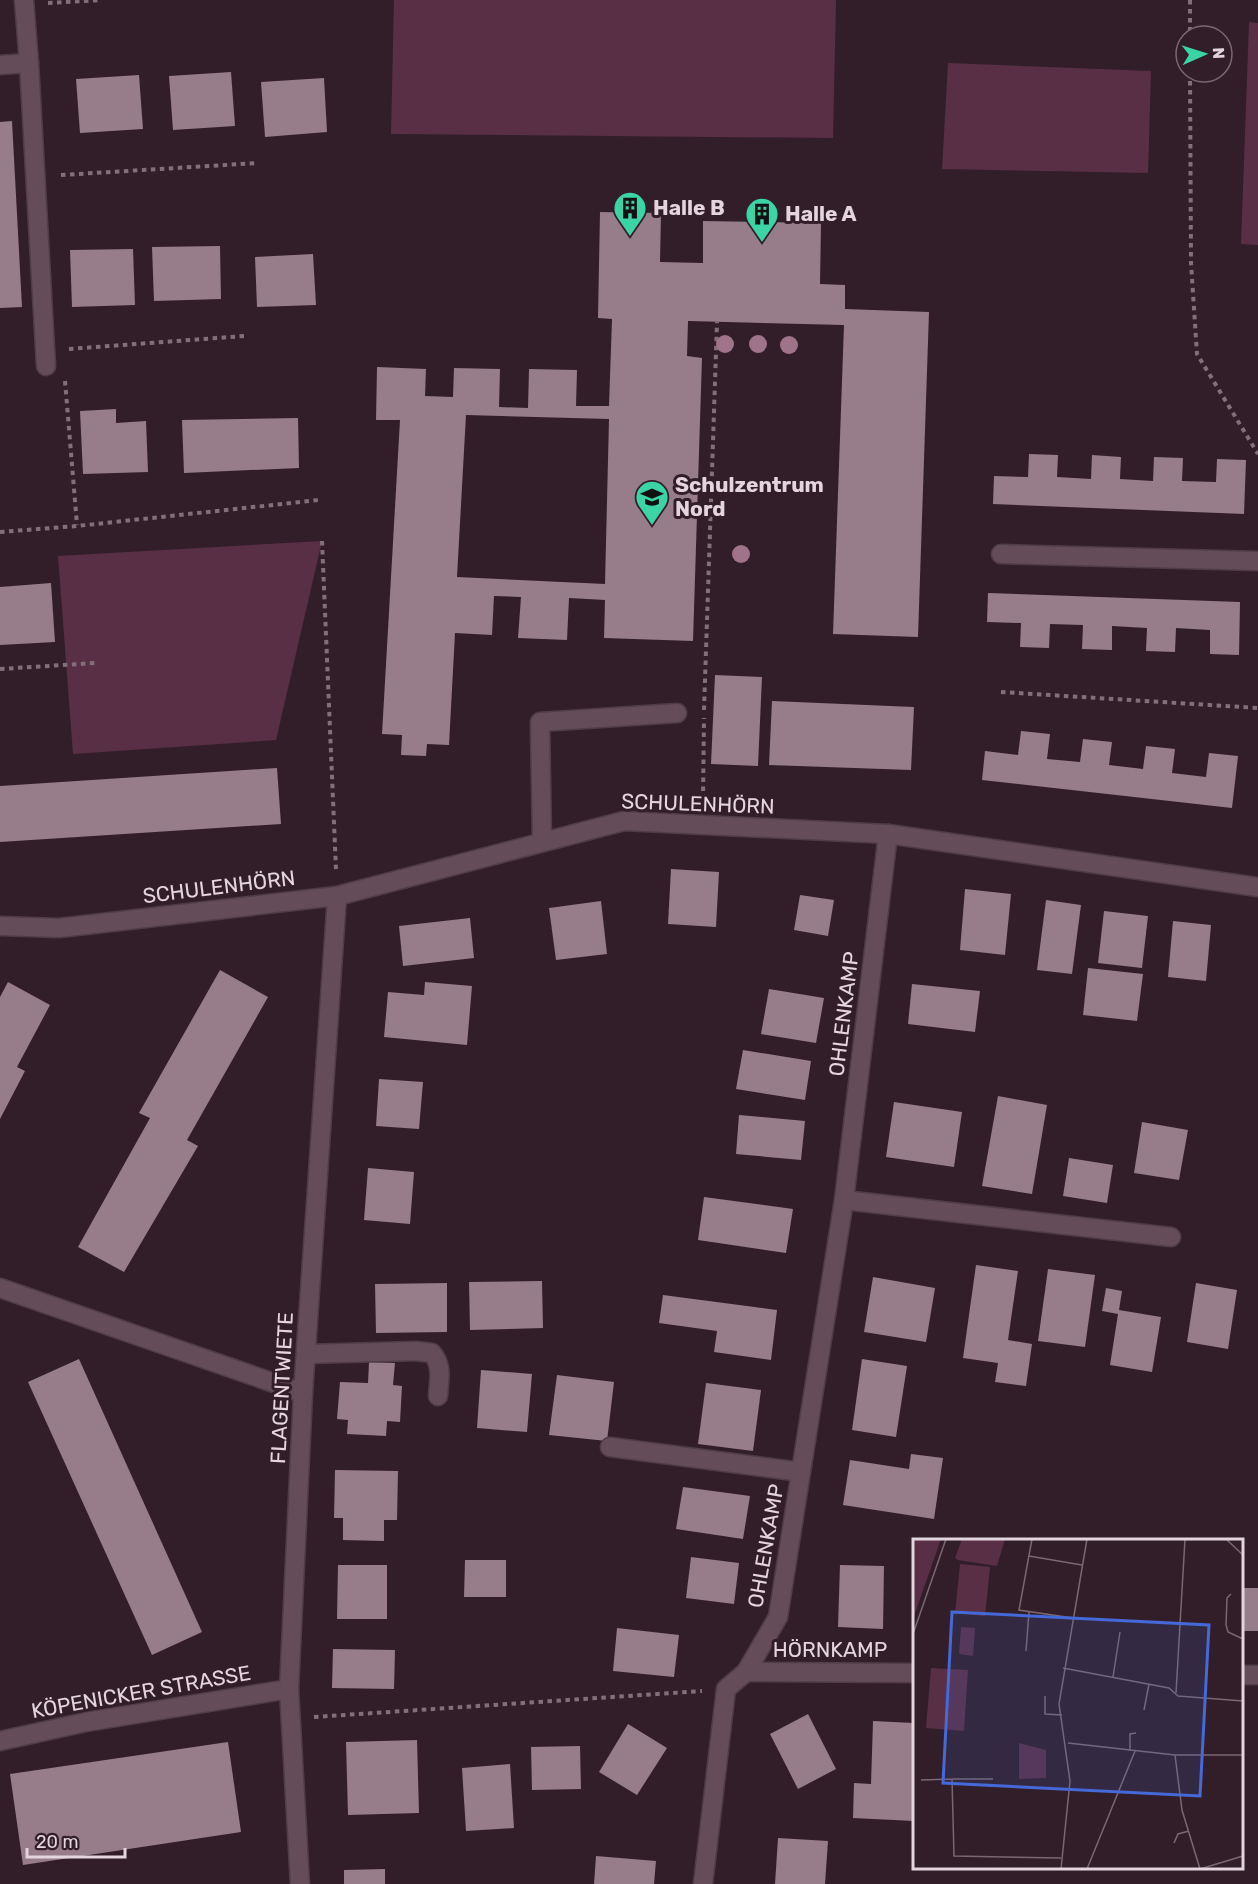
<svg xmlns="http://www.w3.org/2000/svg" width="1258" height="1884" font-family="Rubik,sans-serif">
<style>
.green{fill:#592f46}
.building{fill:#977d89;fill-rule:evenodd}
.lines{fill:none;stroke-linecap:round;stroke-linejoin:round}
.lane-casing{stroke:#4e3d46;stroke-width:21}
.street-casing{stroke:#4e3d46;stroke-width:21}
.path{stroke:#827079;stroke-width:4;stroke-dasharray:4.5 4.5;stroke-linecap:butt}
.lane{stroke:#644c58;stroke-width:18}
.street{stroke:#644c58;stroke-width:18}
.tree{fill:#9f7389}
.labels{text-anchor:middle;stroke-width:6;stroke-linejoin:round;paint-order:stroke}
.poi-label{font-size:21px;font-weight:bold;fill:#e4d5dc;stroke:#321e29;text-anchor:start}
.street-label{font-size:21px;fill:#e4d5dc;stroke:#321e29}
.inset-road{fill:none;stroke:#796771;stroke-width:1.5}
.view{fill:#4569d9;fill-opacity:0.15;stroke:#4569d9;stroke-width:3}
.inset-edge{fill:none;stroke:#e4d5dc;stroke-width:3}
</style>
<rect width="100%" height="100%" fill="#321e29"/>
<!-- green -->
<g class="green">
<polygon points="394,0 836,0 833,138 391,134"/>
<polygon points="1249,22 1258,23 1258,245 1241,244"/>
<polygon points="948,63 1151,71 1148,173 942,169"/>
<polygon points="322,541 276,740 73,754 58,556"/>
</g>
<!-- building -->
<g class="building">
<polygon points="231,72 235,126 173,130 169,76"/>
<polygon points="139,75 143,129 80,133 76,79"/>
<polygon points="324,78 327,132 265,137 261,82"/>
<polygon points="12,121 22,307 0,308 0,122"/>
<path d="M600,212L661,213L660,262L703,263V221L821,223L820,284L845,285V309L929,312L918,637L833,634L844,325L688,321L687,356L702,358L693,641L604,638L605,600L569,598L567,640L518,638L521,597L494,596L492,635L455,633L449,745L427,744L426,756L401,755L402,735L382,734L400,420H376L377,367L426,369L425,396L453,397L454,368L500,369L499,407L528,408L529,369L577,370L576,406H609L612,319L598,318ZM466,415L609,419L605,584L457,577Z"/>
<polygon points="220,246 221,299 154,301 152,247"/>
<polygon points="133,249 135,305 72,307 70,250"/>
<polygon points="313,254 316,305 257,307 255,257"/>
<polygon points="116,409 116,423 146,421 148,472 83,474 80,411"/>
<polygon points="298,418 299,468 184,473 182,420"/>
<polygon points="1029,454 1058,455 1057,477 1091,479 1092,455 1121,457 1120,479 1153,481 1154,457 1183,458 1182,481 1216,482 1217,459 1246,460 1244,514 993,504 994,476 1028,477"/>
<polygon points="51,583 55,642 0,645 0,587"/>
<polygon points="988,593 1240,602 1239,655 1210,654 1210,630 1176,628 1175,652 1146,651 1147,628 1112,626 1112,650 1082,649 1083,625 1050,624 1049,648 1020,647 1021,623 987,622"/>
<polygon points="715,675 762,677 758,766 711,764"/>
<polygon points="772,701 914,707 911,770 769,765"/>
<polygon points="1021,731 1050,734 1047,759 1080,762 1083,739 1112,742 1109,765 1143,769 1146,746 1175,749 1172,773 1206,777 1209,753 1238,756 1232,808 982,780 985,751 1018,755"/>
<polygon points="277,768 281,824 0,842 0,786"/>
<polygon points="671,869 719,872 716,927 668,924"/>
<polygon points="965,889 1011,894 1005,955 960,950"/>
<polygon points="800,895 834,900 828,936 794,930"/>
<polygon points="1046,900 1081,905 1072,974 1037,970"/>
<polygon points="601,901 607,954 556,960 549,908"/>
<polygon points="1104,911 1148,916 1142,968 1098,963"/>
<polygon points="470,918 474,958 403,966 399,926"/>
<polygon points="1173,921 1211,925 1206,981 1168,977"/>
<polygon points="1088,968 1143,974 1137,1021 1083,1015"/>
<polygon points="220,970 268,997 187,1140 198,1146 124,1272 78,1247 150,1118 139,1113"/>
<polygon points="8,982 50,1005 17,1067 25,1071 0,1119 0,997"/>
<polygon points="425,982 472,986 467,1045 384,1037 388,992 424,995"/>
<polygon points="912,984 980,991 975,1032 908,1024"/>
<polygon points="769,989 824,998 816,1043 761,1034"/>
<polygon points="743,1050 811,1061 805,1100 736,1089"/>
<polygon points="379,1079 423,1082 419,1129 376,1126"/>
<polygon points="998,1096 1047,1105 1032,1194 982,1186"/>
<polygon points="894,1102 962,1112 954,1167 886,1157"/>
<polygon points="739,1115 805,1121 801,1160 736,1154"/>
<polygon points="1142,1122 1188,1130 1179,1180 1134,1173"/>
<polygon points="1069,1158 1113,1165 1107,1203 1063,1196"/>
<polygon points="368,1168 414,1172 410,1224 364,1220"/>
<polygon points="704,1197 793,1209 786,1253 698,1240"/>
<polygon points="976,1265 1018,1271 1008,1340 1032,1344 1026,1386 995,1382 998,1363 963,1358"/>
<polygon points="1048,1269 1095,1275 1085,1347 1038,1341"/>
<polygon points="873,1277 935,1288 926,1342 864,1332"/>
<polygon points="542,1281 543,1328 470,1330 469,1282"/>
<polygon points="447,1283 447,1332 376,1333 375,1284"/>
<polygon points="1196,1283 1237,1290 1228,1349 1187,1342"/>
<polygon points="1106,1288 1122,1291 1119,1310 1161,1317 1152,1372 1110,1365 1118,1314 1102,1311"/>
<polygon points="663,1295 777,1310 771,1360 714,1352 717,1331 659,1323"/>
<polygon points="79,1359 202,1632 152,1655 28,1382"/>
<polygon points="862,1359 907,1366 896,1437 852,1430"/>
<polygon points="369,1362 395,1363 393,1385 402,1386 400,1422 387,1421 386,1436 347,1434 348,1420 337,1419 340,1382 368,1383"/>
<polygon points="481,1370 532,1374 527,1432 477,1428"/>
<polygon points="557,1375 614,1382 607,1441 549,1435"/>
<polygon points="706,1383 761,1390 753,1451 698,1444"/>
<polygon points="911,1454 943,1458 934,1519 843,1505 850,1460 909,1469"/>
<polygon points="335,1470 398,1471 397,1520 384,1520 384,1541 343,1540 343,1518 334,1518"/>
<polygon points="683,1487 750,1496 743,1539 676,1529"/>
<polygon points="691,1557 739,1563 734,1604 686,1598"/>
<polygon points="465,1560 506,1560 506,1597 464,1597"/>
<polygon points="338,1565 387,1565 387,1619 337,1619"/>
<polygon points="840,1565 884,1566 883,1629 838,1627"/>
<rect x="1242" y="1588" width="16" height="43"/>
<polygon points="617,1628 679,1635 674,1677 613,1671"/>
<polygon points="333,1649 395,1650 394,1689 332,1688"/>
<polygon points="808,1714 836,1769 798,1789 770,1734"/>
<polygon points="873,1721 914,1723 912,1771 914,1771 914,1821 853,1818 854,1783 871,1784"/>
<polygon points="628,1724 667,1748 637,1795 599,1772"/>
<polygon points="417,1740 419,1813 348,1815 346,1742"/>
<polygon points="228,1742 241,1832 23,1865 10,1774"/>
<polygon points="580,1746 581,1789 532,1790 531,1747"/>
<polygon points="510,1764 514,1828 466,1831 462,1768"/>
<polygon points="778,1838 828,1841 825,1884 775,1884"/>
<polygon points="596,1856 656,1861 654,1884 594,1884"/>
<polygon points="385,1869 385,1884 344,1884 344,1870"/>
</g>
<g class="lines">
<defs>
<g id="lane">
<polyline points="542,842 540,722 677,713"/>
<path d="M306,1354L416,1351L432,1353C443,1366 439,1380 438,1396"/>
<polyline points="610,1447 801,1472"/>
</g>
<g id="street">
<polyline points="29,63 46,366"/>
<polyline points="0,65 29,63 24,0"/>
<polyline points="1001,554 1258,561"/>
<polyline points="0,926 59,928 337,896 624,821 888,834 1258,887"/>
<polyline points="844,1200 1171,1237"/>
<polyline points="0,1288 303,1393"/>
<polyline points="746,1672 914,1673"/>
<polyline points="1242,1675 1258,1675"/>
<polyline points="0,1741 86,1722 289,1689"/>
<polyline points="300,1884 289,1689 303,1393 337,896"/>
<polyline points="703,1884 726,1689 746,1672 778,1617 844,1200 888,834"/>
</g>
</defs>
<!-- lane casing -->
<use href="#lane" class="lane-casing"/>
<!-- street casing -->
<use href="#street" class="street-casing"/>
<!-- path -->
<g class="path">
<polyline points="1190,0 1190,36"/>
<polyline points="48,3 101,0"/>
<polyline points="1190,72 1191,263 1197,354 1258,454"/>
<polyline points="61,175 258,163"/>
<polyline points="69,349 244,336"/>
<polyline points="65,381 77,525"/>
<polyline points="0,532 77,526 319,500"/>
<polyline points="322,541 336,870"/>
<polyline points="0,669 95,663"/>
<polyline points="1001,692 1258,708"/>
<polyline points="704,710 717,322"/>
<polyline points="703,800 704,718"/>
<polyline points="314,1717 702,1691"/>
</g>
<!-- lane -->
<use href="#lane" class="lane"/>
<!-- street -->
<use href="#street" class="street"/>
</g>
<!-- trees -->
<g class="tree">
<circle cx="725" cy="344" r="9"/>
<circle cx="758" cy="344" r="9"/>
<circle cx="789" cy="345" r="9"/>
<circle cx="741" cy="554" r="9"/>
</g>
<!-- icons -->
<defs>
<symbol id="building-pin" viewBox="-11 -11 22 30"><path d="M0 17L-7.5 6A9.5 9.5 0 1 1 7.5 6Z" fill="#3ad4a5" stroke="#321e29"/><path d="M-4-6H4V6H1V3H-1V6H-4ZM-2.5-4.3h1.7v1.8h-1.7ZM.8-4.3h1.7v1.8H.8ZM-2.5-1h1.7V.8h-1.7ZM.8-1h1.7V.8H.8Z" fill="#111"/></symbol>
<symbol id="school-pin" viewBox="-11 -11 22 30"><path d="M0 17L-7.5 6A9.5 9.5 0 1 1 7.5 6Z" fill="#3ad4a5" stroke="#321e29"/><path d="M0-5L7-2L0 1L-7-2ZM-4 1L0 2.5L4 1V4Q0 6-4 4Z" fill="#111"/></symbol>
</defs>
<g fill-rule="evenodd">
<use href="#building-pin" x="611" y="189" width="38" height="52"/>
<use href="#building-pin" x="743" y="195" width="38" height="52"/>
<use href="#school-pin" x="633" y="478" width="38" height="52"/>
</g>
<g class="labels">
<!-- poi labels -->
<g class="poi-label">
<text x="653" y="215">Halle B</text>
<text x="785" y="221">Halle A</text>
<text x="675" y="492">Schulzentrum<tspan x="675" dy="24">Nord</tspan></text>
</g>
<!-- street labels -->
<g class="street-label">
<text transform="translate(698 804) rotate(2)" y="7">SCHULENHÖRN</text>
<text transform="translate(219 887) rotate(-7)" y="7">SCHULENHÖRN</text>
<text transform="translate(844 1014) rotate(-83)" y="7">OHLENKAMP</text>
<text transform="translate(282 1388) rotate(-87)" y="7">FLAGENTWIETE</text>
<text transform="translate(766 1546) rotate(-80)" y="7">OHLENKAMP</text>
<text x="830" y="1657">HÖRNKAMP</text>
<text transform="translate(141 1692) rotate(-10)" y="7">KÖPENICKER STRASSE</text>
</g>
</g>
<!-- overview -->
<g transform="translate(913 1539)">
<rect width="330" height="330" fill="#321e29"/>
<path d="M0,0H28L0,80ZM49,0H92L84,27L45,21L42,19ZM47,25L77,28L72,77L42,74ZM48,88L62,89L60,117L46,115ZM18,129L55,131L51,192L13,189ZM106,204L133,211V239L106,240Z" fill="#592f46"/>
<path class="inset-road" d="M119,0L106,71L160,79M313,0L330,16M116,17L169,26M318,55L314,59L313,86L315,93L330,100M0,95L33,0M113,112L116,73M150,129L256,149L265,157L330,162M200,138L207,93M263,154L272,0M132,157V175L149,176M231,171L236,145M155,204L262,216H330M217,212V195L223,194M262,216L269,271L287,330M39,240H80M8,241L39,240L41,317L148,319M261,304L265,295L276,292M148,330L157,242L146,165L174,0M174,330L222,212M287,330L330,317"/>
<path class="view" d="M39,73L296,86L287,257L30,244Z"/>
<rect width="330" height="330" class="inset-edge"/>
</g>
<!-- north arrow -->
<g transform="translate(1204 54) rotate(87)"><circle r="28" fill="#321e29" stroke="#796771" stroke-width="1.5"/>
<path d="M0-4.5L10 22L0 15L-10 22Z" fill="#3ad4a5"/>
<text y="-9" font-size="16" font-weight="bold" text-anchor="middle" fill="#e4d5dc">N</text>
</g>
<!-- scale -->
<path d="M27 1848v9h98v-9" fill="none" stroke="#e4d5dc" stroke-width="3"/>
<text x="36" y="1848" font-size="18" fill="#e4d5dc" stroke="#321e29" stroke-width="4.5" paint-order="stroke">20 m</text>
</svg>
